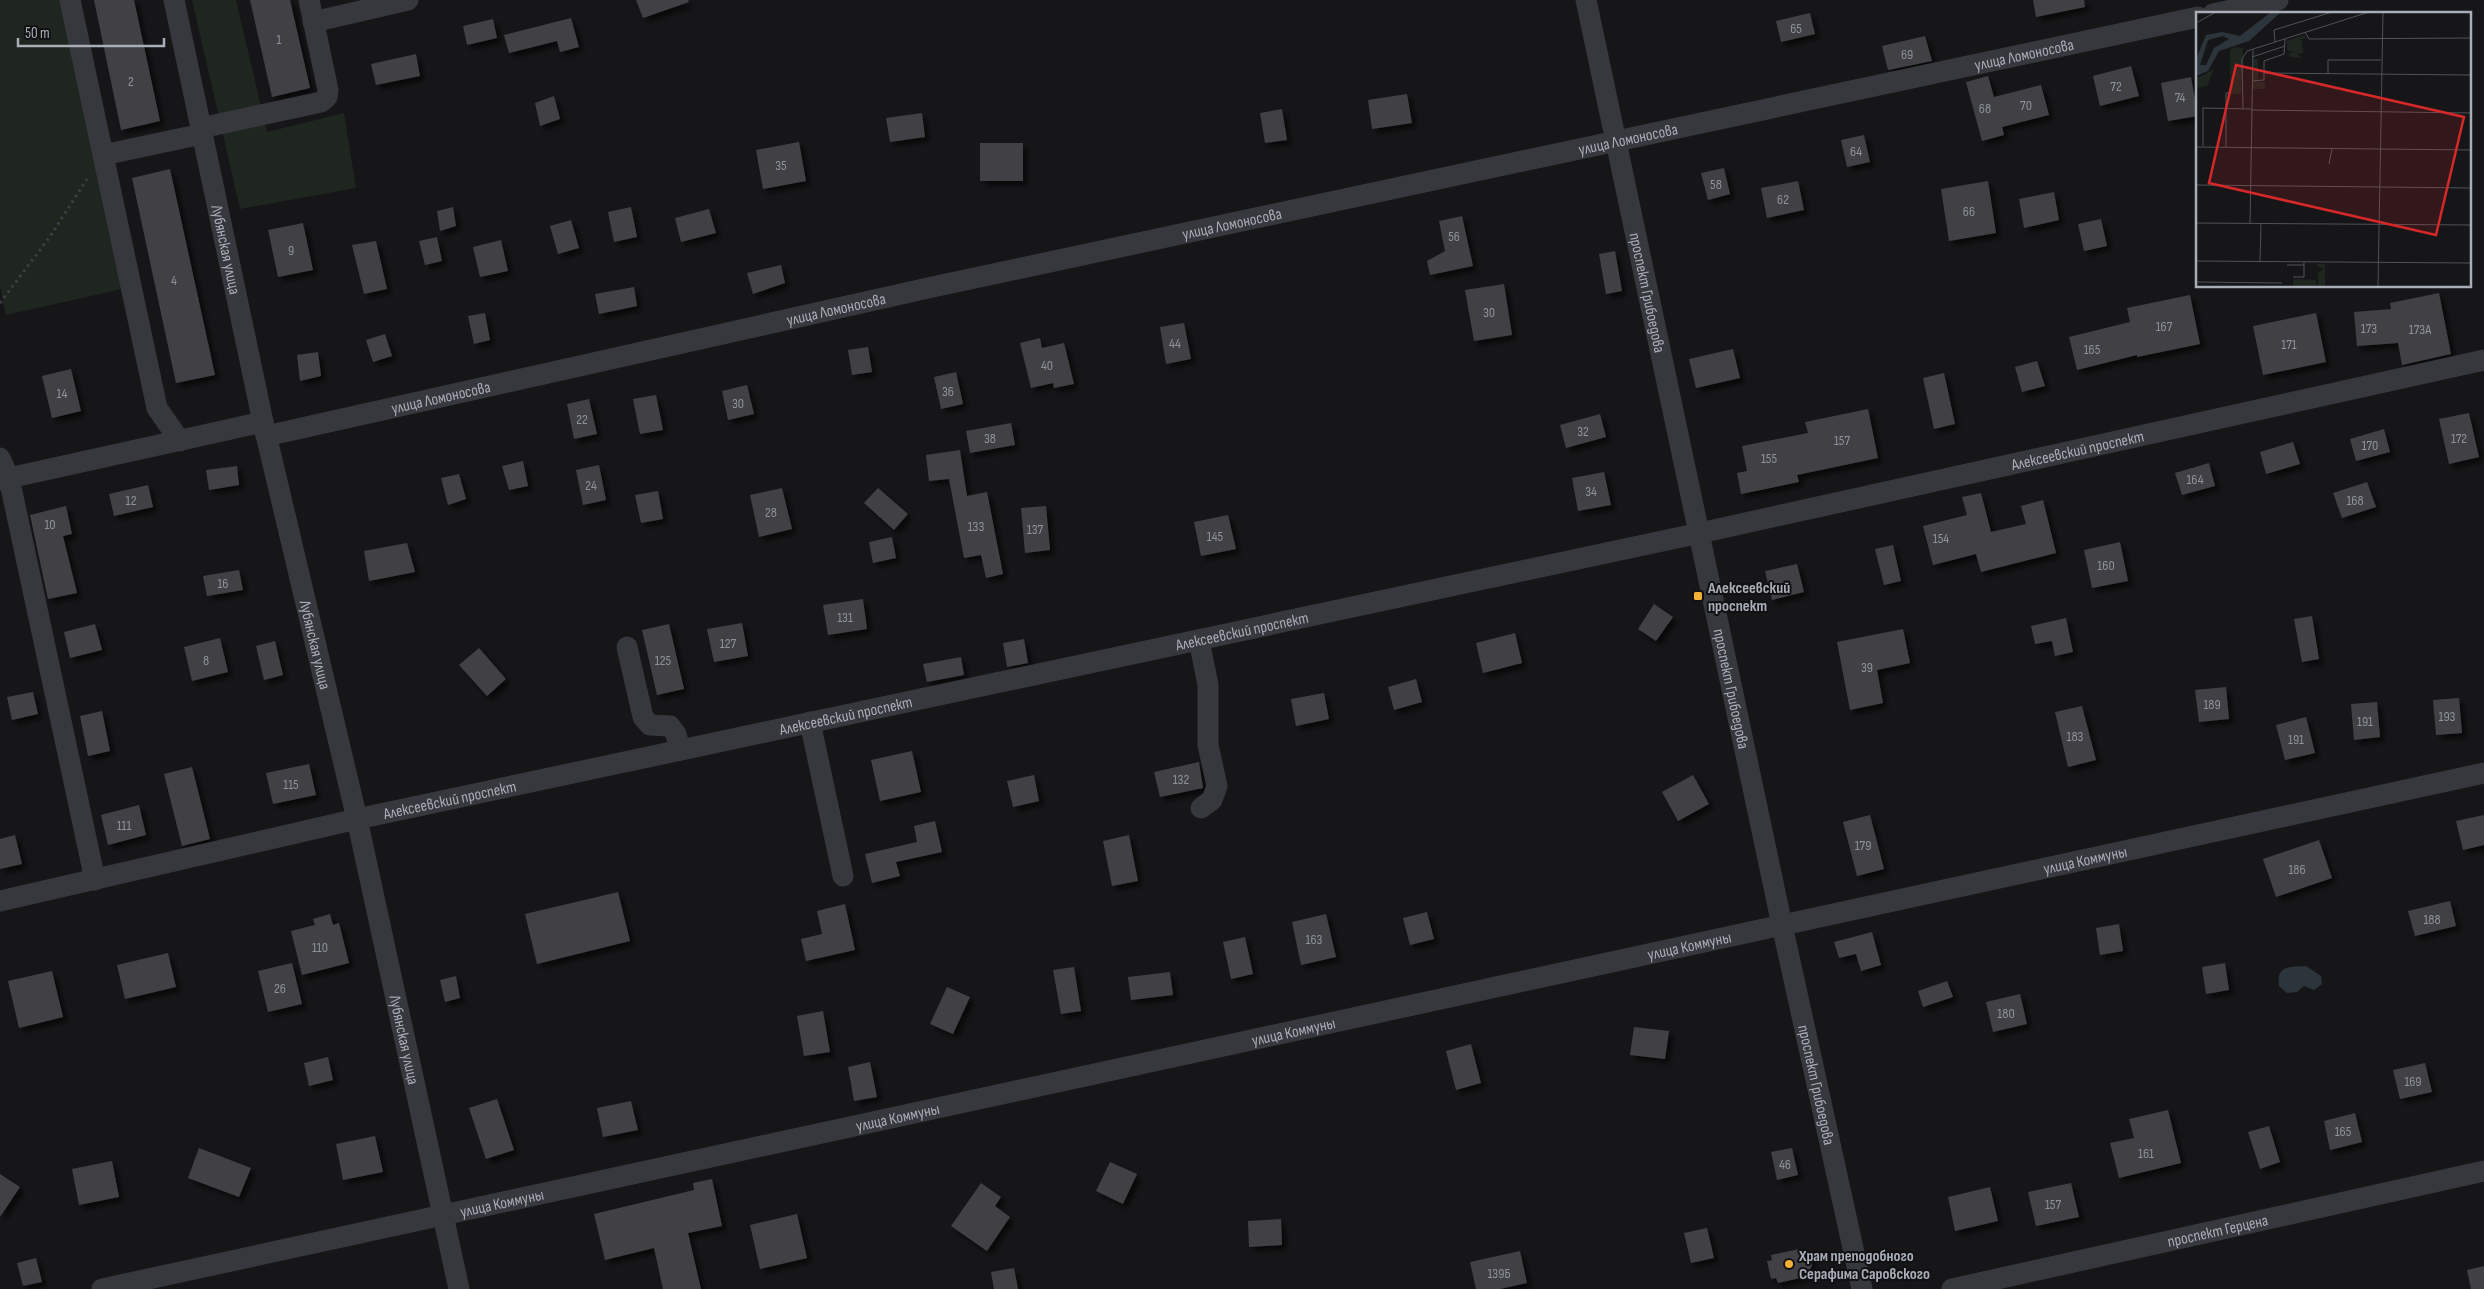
<svg xmlns="http://www.w3.org/2000/svg" width="2484" height="1289" font-family="'Sofia Sans Condensed',sans-serif">
<style>
.green{fill:#1e261f}
.water{fill:#2c353c}
.building{fill:#404145;filter:url(#shadow)}
.lines{fill:none;stroke-linecap:round;stroke-linejoin:round}
.path{stroke:#3d3f44;stroke-width:3;stroke-dasharray:2.5 4;stroke-linecap:butt}
.minor{stroke:#37383d;stroke-width:21}
.poi-dot{fill:#f2b134;stroke:#111113;stroke-width:2}
.labels{text-anchor:middle;stroke-width:4;stroke-linejoin:round;paint-order:stroke}
.number-label{font-size:14px;fill:#8e929b}
.street-label{font-size:16px;fill:#a8adb8;stroke:#111113}
.poi-label{font-size:16px;font-weight:bold;fill:#a8adb8;stroke:#111113;text-anchor:start}
.inset-road{fill:none;stroke:#505258;stroke-width:1}
.view{fill:#d62828;fill-opacity:0.15;stroke:#d62828;stroke-width:2.5}
.inset-edge{fill:none;stroke:#a8adb8;stroke-width:2.5}
</style>
<defs>
<filter id="shadow"><feDropShadow dx="4.5" dy="4.5" stdDeviation="2.5" flood-color="#0009"/></filter>
</defs>
<rect width="100%" height="100%" fill="#161618"/>
<!-- green -->
<g class="green">
<polygon points="0,0 61,0 122,289 6,315 0,287"/>
<polygon points="192,0 236,0 267,132 344,113 356,188 240,209"/>
</g>
<!-- water -->
<path class="water" d="M2306,966L2321,976L2322,984L2314,990L2304,986L2297,992L2287,993L2279,986C2276,965 2290,967 2306,966Z"/>
<!-- building -->
<g class="building">
<polygon points="94,0 134,0 160,121 121,130"/>
<polygon points="250,0 290,0 310,88 272,97"/>
<polygon points="636,0 688,0 689,2 643,18"/>
<polygon points="2033,0 2084,0 2085,7 2036,17"/>
<polygon points="1810,13 1815,34 1781,42 1776,21"/>
<polygon points="571,18 579,47 560,52 557,41 509,53 504,35"/>
<polygon points="493,19 497,38 467,45 463,26"/>
<polygon points="1925,36 1932,61 1888,70 1882,46"/>
<polygon points="416,54 420,76 376,85 371,64"/>
<polygon points="2131,66 2139,96 2100,106 2093,76"/>
<polygon points="1988,76 1994,97 2041,85 2049,115 2002,127 2004,135 1982,141 1966,82"/>
<polygon points="2191,77 2198,116 2168,121 2161,83"/>
<polygon points="1407,94 1412,123 1372,129 1368,100"/>
<polygon points="554,96 560,119 540,126 535,103"/>
<polygon points="1282,109 1287,140 1265,143 1260,113"/>
<polygon points="922,113 925,137 890,142 886,118"/>
<polygon points="1864,135 1870,162 1847,167 1841,140"/>
<polygon points="799,142 806,181 763,189 756,150"/>
<rect x="980" y="143" width="43" height="38"/>
<polygon points="1724,168 1730,194 1708,200 1701,173"/>
<polygon points="170,169 215,375 176,383 132,178"/>
<polygon points="1798,181 1804,210 1767,218 1761,188"/>
<polygon points="1988,181 1996,233 1949,241 1941,189"/>
<polygon points="2054,192 2059,220 2024,228 2019,199"/>
<polygon points="453,207 456,226 440,231 437,211"/>
<polygon points="631,207 637,237 614,242 608,212"/>
<polygon points="709,209 716,233 681,242 675,218"/>
<polygon points="1462,216 1473,266 1430,275 1427,261 1445,251 1439,221"/>
<polygon points="2101,219 2107,246 2084,251 2078,224"/>
<polygon points="571,220 579,248 558,254 550,226"/>
<polygon points="303,223 313,270 278,277 268,230"/>
<polygon points="437,237 442,261 425,265 419,241"/>
<polygon points="501,240 508,271 480,277 473,247"/>
<polygon points="376,241 387,289 364,294 352,245"/>
<polygon points="1615,251 1622,291 1606,294 1599,254"/>
<polygon points="781,265 785,283 753,294 747,273"/>
<polygon points="1504,284 1512,335 1474,341 1465,290"/>
<polygon points="634,287 637,306 599,314 595,294"/>
<polygon points="2439,293 2451,354 2402,365 2398,343 2357,346 2354,312 2391,309 2390,303"/>
<polygon points="2190,295 2200,344 2137,357 2137,355 2077,370 2069,337 2130,322 2127,308"/>
<polygon points="485,313 490,340 474,344 468,316"/>
<polygon points="2316,313 2326,362 2263,375 2253,326"/>
<polygon points="1184,323 1191,359 1166,364 1160,327"/>
<polygon points="385,334 392,356 373,362 366,340"/>
<polygon points="1040,338 1042,348 1064,343 1074,384 1054,388 1053,383 1031,388 1020,343"/>
<polygon points="868,347 872,372 852,375 848,350"/>
<polygon points="1733,349 1740,378 1696,388 1689,359"/>
<polygon points="318,352 321,376 300,381 297,355"/>
<polygon points="2037,361 2045,386 2022,392 2015,367"/>
<polygon points="71,369 81,411 52,418 42,376"/>
<polygon points="956,372 963,404 941,409 934,377"/>
<polygon points="1944,373 1955,424 1934,429 1923,378"/>
<polygon points="747,385 754,414 728,420 722,391"/>
<polygon points="656,395 663,430 640,434 633,399"/>
<polygon points="589,399 597,434 574,439 567,404"/>
<polygon points="1868,409 1878,458 1797,475 1799,482 1741,494 1737,473 1747,471 1742,446 1808,433 1805,422"/>
<polygon points="2469,413 2479,457 2449,464 2439,419"/>
<polygon points="1600,414 1606,437 1566,448 1560,425"/>
<polygon points="1011,423 1015,445 970,453 966,431"/>
<polygon points="2384,429 2390,452 2356,461 2350,439"/>
<polygon points="2293,442 2300,464 2266,474 2260,452"/>
<polygon points="960,450 967,496 987,492 1003,574 986,578 981,555 964,558 949,479 929,481 926,455"/>
<polygon points="523,461 528,486 509,490 502,466"/>
<polygon points="2209,463 2215,486 2182,495 2175,473"/>
<polygon points="599,465 606,500 583,505 576,470"/>
<polygon points="237,466 239,485 209,490 206,470"/>
<polygon points="1604,472 1611,505 1578,511 1572,478"/>
<polygon points="459,474 466,499 448,505 441,478"/>
<polygon points="2367,482 2376,507 2342,518 2333,493"/>
<polygon points="148,485 153,507 114,516 109,494"/>
<polygon points="782,488 792,529 759,537 750,495"/>
<polygon points="878,488 908,514 894,530 864,503"/>
<polygon points="658,491 663,519 641,523 635,495"/>
<polygon points="1981,493 1991,532 2026,524 2021,506 2043,500 2056,553 1981,572 1976,554 1933,565 1923,526 1967,515 1962,497"/>
<polygon points="66,506 72,534 63,536 77,593 48,599 30,515"/>
<polygon points="1046,506 1050,550 1025,553 1021,508"/>
<polygon points="1228,515 1236,549 1201,556 1194,522"/>
<polygon points="892,537 896,558 873,563 869,542"/>
<polygon points="2120,542 2128,581 2092,588 2084,550"/>
<polygon points="407,543 415,572 369,581 364,551"/>
<polygon points="1893,545 1901,581 1884,585 1875,549"/>
<polygon points="1797,564 1804,592 1772,600 1765,571"/>
<polygon points="239,570 243,590 207,596 203,576"/>
<polygon points="863,599 867,629 828,635 823,605"/>
<polygon points="1654,604 1673,617 1656,641 1638,629"/>
<polygon points="2312,616 2319,659 2302,662 2294,619"/>
<polygon points="2066,618 2073,652 2055,656 2052,641 2035,644 2031,626"/>
<polygon points="742,623 748,656 714,662 707,629"/>
<polygon points="95,624 102,650 70,658 64,632"/>
<polygon points="669,624 684,689 657,695 642,630"/>
<polygon points="1903,629 1910,663 1877,670 1883,703 1850,710 1837,642"/>
<polygon points="1515,633 1522,663 1483,673 1476,643"/>
<polygon points="220,638 228,672 192,681 184,647"/>
<polygon points="1024,639 1028,663 1007,667 1003,643"/>
<polygon points="275,641 283,675 264,680 256,646"/>
<polygon points="479,648 506,679 487,696 459,665"/>
<polygon points="961,657 964,675 927,682 923,664"/>
<polygon points="1416,679 1422,702 1394,710 1388,687"/>
<polygon points="2226,687 2229,719 2199,722 2195,690"/>
<polygon points="33,692 38,714 12,720 7,697"/>
<polygon points="1324,693 1329,719 1296,726 1291,699"/>
<polygon points="2459,698 2462,733 2436,735 2433,700"/>
<polygon points="2377,702 2380,737 2354,740 2351,704"/>
<polygon points="2082,706 2096,760 2068,767 2055,712"/>
<polygon points="102,711 110,751 88,756 80,716"/>
<polygon points="2306,717 2315,753 2285,760 2276,725"/>
<polygon points="912,751 921,792 880,801 871,760"/>
<polygon points="1199,762 1203,788 1160,797 1154,772"/>
<polygon points="309,764 316,795 273,804 266,773"/>
<polygon points="192,767 210,839 182,846 164,774"/>
<polygon points="1034,775 1039,801 1013,807 1007,781"/>
<polygon points="1693,775 1709,804 1678,821 1662,792"/>
<polygon points="139,805 146,835 108,845 101,815"/>
<polygon points="1870,815 1884,869 1857,876 1843,822"/>
<polygon points="2484,815 2484,845 2463,850 2456,821"/>
<polygon points="935,821 942,852 896,862 900,876 872,883 865,854 917,842 914,826"/>
<polygon points="15,835 22,864 0,869 0,839"/>
<polygon points="1129,835 1138,881 1112,886 1103,841"/>
<polygon points="2319,840 2332,878 2276,897 2263,859"/>
<polygon points="618,892 630,941 537,964 525,914"/>
<polygon points="2450,901 2456,926 2415,936 2408,911"/>
<polygon points="845,904 855,950 806,961 801,939 822,934 817,911"/>
<polygon points="1427,912 1434,939 1410,945 1403,918"/>
<polygon points="330,914 333,925 339,923 349,963 302,975 291,931 315,925 313,919"/>
<polygon points="1326,914 1336,957 1301,965 1292,922"/>
<polygon points="2119,924 2123,951 2100,955 2096,928"/>
<polygon points="1872,932 1881,965 1861,971 1856,954 1839,958 1834,942"/>
<polygon points="1245,937 1253,974 1231,979 1223,942"/>
<polygon points="168,953 176,987 125,999 117,965"/>
<polygon points="292,963 302,1004 268,1012 258,971"/>
<polygon points="2225,963 2229,990 2206,994 2202,967"/>
<polygon points="1074,967 1081,1011 1061,1014 1053,970"/>
<polygon points="52,971 63,1017 19,1028 8,981"/>
<polygon points="1170,972 1173,995 1131,1000 1128,977"/>
<polygon points="456,976 460,998 445,1002 440,980"/>
<polygon points="1947,981 1953,997 1923,1007 1918,991"/>
<polygon points="947,987 970,997 953,1034 930,1024"/>
<polygon points="2020,994 2027,1024 1993,1032 1986,1002"/>
<polygon points="823,1011 830,1052 804,1056 797,1016"/>
<polygon points="1634,1027 1669,1031 1665,1059 1630,1055"/>
<polygon points="1471,1044 1481,1083 1456,1090 1446,1051"/>
<polygon points="328,1057 333,1080 309,1086 304,1063"/>
<polygon points="870,1062 877,1097 854,1101 848,1067"/>
<polygon points="2425,1063 2432,1092 2400,1099 2393,1070"/>
<polygon points="497,1099 514,1150 486,1159 469,1108"/>
<polygon points="631,1101 638,1130 603,1137 597,1108"/>
<polygon points="2168,1110 2181,1163 2119,1178 2110,1143 2134,1138 2129,1119"/>
<polygon points="2355,1113 2362,1142 2330,1150 2324,1121"/>
<polygon points="2269,1126 2280,1162 2260,1169 2248,1132"/>
<polygon points="375,1136 383,1172 343,1180 336,1144"/>
<polygon points="199,1148 251,1168 239,1197 188,1178"/>
<polygon points="1792,1148 1798,1175 1777,1180 1771,1152"/>
<polygon points="112,1161 119,1197 79,1205 72,1169"/>
<polygon points="1110,1162 1137,1174 1123,1204 1096,1191"/>
<polygon points="0,1174 20,1187 0,1217"/>
<polygon points="712,1179 722,1226 688,1233 701,1289 663,1289 654,1248 605,1260 594,1214 694,1190 693,1183"/>
<polygon points="981,1183 1001,1197 995,1206 1010,1217 987,1251 951,1226"/>
<polygon points="2071,1183 2079,1217 2036,1226 2028,1192"/>
<polygon points="1990,1187 1998,1221 1955,1231 1948,1197"/>
<polygon points="797,1214 807,1258 760,1269 750,1225"/>
<polygon points="1281,1219 1282,1245 1249,1247 1248,1221"/>
<polygon points="1707,1228 1714,1258 1691,1263 1684,1233"/>
<polygon points="1799,1249 1810,1256 1812,1266 1805,1277 1778,1283 1776,1278 1771,1279 1767,1261 1772,1260 1771,1255"/>
<polygon points="1520,1251 1527,1283 1500,1289 1476,1289 1470,1262"/>
<polygon points="36,1258 42,1282 23,1286 17,1263"/>
<polygon points="2484,1266 2484,1289 2471,1289 2467,1270"/>
<polygon points="1014,1268 1018,1289 994,1289 991,1272"/>
</g>
<g class="lines">
<!-- path -->
<polyline class="path" points="0,303 49,238 87,179"/>
<!-- minor -->
<g class="minor">
<polyline points="70,0 157,408 180,441"/>
<path id="s1" d="M174,0L263,422L357,819L459,1289"/>
<path id="s2" d="M1586,0L1782,925L1862,1289"/>
<polyline points="2213,14 2278,0"/>
<polyline points="313,22 408,0"/>
<polyline points="201,128 321,102 327,97 328,90 309,0"/>
<polyline points="103,155 202,134"/>
<path id="s3" d="M266,436L937,286L2198,17"/>
<polyline points="0,458 9,478 95,880"/>
<polyline points="0,480 263,422"/>
<polyline points="1199,640 1208,685 1208,745 1217,786 1212,800 1201,808"/>
<polyline points="627,647 643,717 650,725 670,726 676,734 680,750"/>
<polyline points="810,722 843,876"/>
<path id="s4" d="M0,901L357,819L1700,533L2484,360"/>
<path id="s5" d="M102,1289L2484,773"/>
<path id="s6" d="M1952,1289L2484,1171"/>
</g>
</g>
<!-- markers -->
<g class="poi-dot">
<rect x="1693" y="591" width="10" height="10" rx="2.5"/>
<circle cx="1789" cy="1264" r="5"/>
</g>
<g class="labels">
<!-- number labels -->
<g class="number-label">
<text x="1796" y="33">65</text>
<text x="279" y="44">1</text>
<text x="1907" y="59">69</text>
<text x="131" y="86">2</text>
<text x="2116" y="91">72</text>
<text x="2180" y="102">74</text>
<text x="2026" y="110">70</text>
<text x="1985" y="113">68</text>
<text x="1856" y="156">64</text>
<text x="781" y="170">35</text>
<text x="1716" y="189">58</text>
<text x="1783" y="204">62</text>
<text x="1969" y="216">66</text>
<text x="1454" y="241">56</text>
<text x="291" y="255">9</text>
<text x="174" y="285">4</text>
<text x="1489" y="317">30</text>
<text x="2164" y="331">167</text>
<text x="2369" y="333">173</text>
<text x="2420" y="334">173А</text>
<text x="1175" y="348">44</text>
<text x="2289" y="349">171</text>
<text x="2092" y="354">165</text>
<text x="1047" y="370">40</text>
<text x="948" y="396">36</text>
<text x="62" y="398">14</text>
<text x="738" y="408">30</text>
<text x="582" y="424">22</text>
<text x="1583" y="436">32</text>
<text x="990" y="443">38</text>
<text x="2459" y="443">172</text>
<text x="1842" y="445">157</text>
<text x="2370" y="450">170</text>
<text x="1769" y="463">155</text>
<text x="2195" y="484">164</text>
<text x="591" y="490">24</text>
<text x="1591" y="496">34</text>
<text x="131" y="505">12</text>
<text x="2355" y="505">168</text>
<text x="771" y="517">28</text>
<text x="50" y="529">10</text>
<text x="976" y="531">133</text>
<text x="1035" y="534">137</text>
<text x="1215" y="541">145</text>
<text x="1941" y="543">154</text>
<text x="2106" y="570">160</text>
<text x="223" y="588">16</text>
<text x="845" y="622">131</text>
<text x="728" y="648">127</text>
<text x="206" y="665">8</text>
<text x="663" y="665">125</text>
<text x="1867" y="672">39</text>
<text x="2212" y="709">189</text>
<text x="2447" y="721">193</text>
<text x="2365" y="726">191</text>
<text x="2075" y="741">183</text>
<text x="2296" y="744">191</text>
<text x="1181" y="784">132</text>
<text x="291" y="789">115</text>
<text x="124" y="830">111</text>
<text x="1863" y="850">179</text>
<text x="2297" y="874">186</text>
<text x="2432" y="924">188</text>
<text x="1314" y="944">163</text>
<text x="320" y="952">110</text>
<text x="280" y="993">26</text>
<text x="2006" y="1018">180</text>
<text x="2413" y="1086">169</text>
<text x="2343" y="1136">165</text>
<text x="2146" y="1158">161</text>
<text x="1785" y="1169">46</text>
<text x="2053" y="1209">157</text>
<text x="1499" y="1278">139Б</text>
</g>
<!-- street labels -->
<g class="street-label">
<text dy="6" stroke="none"><textPath href="#s3" startOffset="1799">улица Ломоносова</textPath></text>
<text dy="6" stroke="none"><textPath href="#s3" startOffset="1394">улица Ломоносова</textPath></text>
<text dy="6" stroke="none"><textPath href="#s3" startOffset="989">улица Ломоносова</textPath></text>
<text dy="6" stroke="none"><textPath href="#s1" startOffset="255">Лубянская улица</textPath></text>
<text dy="6" stroke="none"><textPath href="#s2" startOffset="299">проспект Грибоедова</textPath></text>
<text dy="6" stroke="none"><textPath href="#s3" startOffset="584">улица Ломоносова</textPath></text>
<text dy="6" stroke="none"><textPath href="#s3" startOffset="179">улица Ломоносова</textPath></text>
<text dy="6" stroke="none"><textPath href="#s4" startOffset="2126">Алексеевский проспект</textPath></text>
<text dy="6" stroke="none"><textPath href="#s4" startOffset="1271">Алексеевский проспект</textPath></text>
<text dy="6" stroke="none"><textPath href="#s1" startOffset="660">Лубянская улица</textPath></text>
<text dy="6" stroke="none"><textPath href="#s2" startOffset="704">проспект Грибоедова</textPath></text>
<text dy="6" stroke="none"><textPath href="#s4" startOffset="866">Алексеевский проспект</textPath></text>
<text dy="6" stroke="none"><textPath href="#s4" startOffset="461">Алексеевский проспект</textPath></text>
<text dy="6" stroke="none"><textPath href="#s5" startOffset="2029">улица Коммуны</textPath></text>
<text dy="6" stroke="none"><textPath href="#s5" startOffset="1624">улица Коммуны</textPath></text>
<text dy="6" stroke="none"><textPath href="#s5" startOffset="1219">улица Коммуны</textPath></text>
<text dy="6" stroke="none"><textPath href="#s1" startOffset="1065">Лубянская улица</textPath></text>
<text dy="6" stroke="none"><textPath href="#s2" startOffset="1109">проспект Грибоедова</textPath></text>
<text dy="6" stroke="none"><textPath href="#s5" startOffset="814">улица Коммуны</textPath></text>
<text dy="6" stroke="none"><textPath href="#s5" startOffset="409">улица Коммуны</textPath></text>
<text dy="6" stroke="none"><textPath href="#s6" startOffset="272">проспект Герцена</textPath></text>
</g>
<!-- poi labels -->
<g class="poi-label">
<text x="1708" y="593">Алексеевский<tspan x="1708" dy="18">проспект</tspan></text>
<text x="1799" y="1261">Храм преподобного<tspan x="1799" dy="18">Серафима Саровского</tspan></text>
</g>
</g>
<!-- overview -->
<g transform="translate(2196 12)">
<rect width="275" height="275" fill="#161618"/>
<path d="M109,23L110,26L103,28H106L107,41L101,42L107,46L94,45L92,41L101,40L92,39L90,29ZM39,35L47,36L45,82H34V38ZM57,47H62V70H69V77H57ZM18,57L11,74L0,76V67ZM121,252H129V275H122V261L128,256L122,255ZM97,267L120,268V275H97Z" fill="#1e261f"/>
<path d="M75,0H85L53,29L23,39L12,59L0,64V47L10,23L26,20L44,24ZM27,24L33,27L18,36L10,53H4L12,28Z" fill="#2c353c" fill-rule="evenodd"/>
<path class="inset-road" d="M0,11L20,0M109,20L113,27L275,26M79,30L78,18L136,0M56,45L89,34M68,61L275,63M132,61V48H185M56,69L68,68V49L88,42L89,27M47,97L46,47L51,39L173,0M55,98L275,101M7,134V96L55,97M0,135L275,138M30,135V81H33M133,152L136,137M0,173L275,176M0,211L275,213M54,212L57,38M0,249L275,251M64,249L65,212M91,253H108M97,265H108V250M0,270L86,271M182,275L187,0M182,275H205"/>
<path class="view" d="M40,53L268,105L240,223L13,171Z"/>
<rect width="275" height="275" class="inset-edge"/>
</g>
<!-- scale -->
<path d="M18 38v8h146v-8" fill="none" stroke="#a8adb8" stroke-width="2.5"/>
<text x="25" y="38" font-size="15" fill="#a8adb8" stroke="#111113" stroke-width="4" paint-order="stroke">50 m</text>
</svg>
